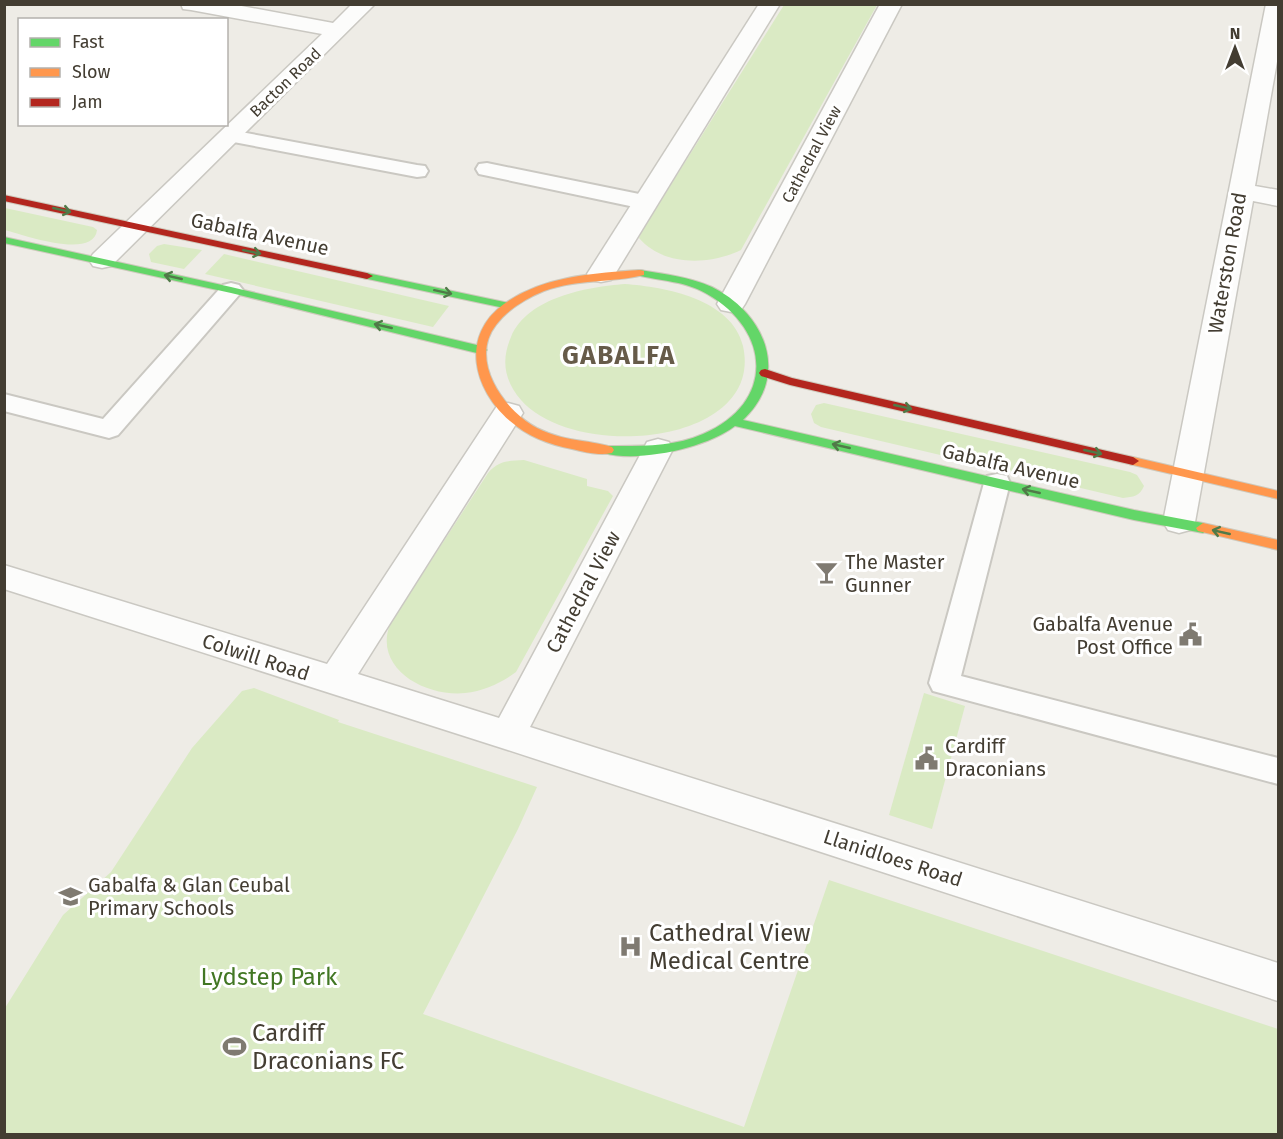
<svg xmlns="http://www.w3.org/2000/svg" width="1283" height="1139" font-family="'Fira Sans',sans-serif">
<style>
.green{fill:#daeac4}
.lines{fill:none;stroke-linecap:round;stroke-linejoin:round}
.lane-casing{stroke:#cac8c2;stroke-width:4}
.street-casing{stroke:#cac8c2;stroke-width:3}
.fast-casing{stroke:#cec9bc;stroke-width:2}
.slow-casing{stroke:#cec9bc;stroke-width:2}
.jam-casing{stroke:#cec9bc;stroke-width:2}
.lane{fill:#fcfcfb;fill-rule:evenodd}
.street{fill:#fcfcfb;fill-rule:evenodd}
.fast{fill:#63d668;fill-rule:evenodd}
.slow{fill:#ff974d;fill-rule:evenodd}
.jam{fill:#b3261e;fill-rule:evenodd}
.oneway{stroke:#507a48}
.labels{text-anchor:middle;stroke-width:6;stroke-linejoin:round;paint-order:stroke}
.far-street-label{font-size:16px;fill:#433d32;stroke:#fff}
.street-label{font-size:20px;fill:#433d32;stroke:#fff}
.poi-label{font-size:20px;fill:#433d32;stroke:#fff;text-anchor:start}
.near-poi-label{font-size:24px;fill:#433d32;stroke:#fff;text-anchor:start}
.near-park-label{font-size:24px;fill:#427724;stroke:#fff}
.district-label{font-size:26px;font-weight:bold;letter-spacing:1.5px;fill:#665b49;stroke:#fff}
</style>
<rect width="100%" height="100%" fill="#eeece6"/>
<!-- green -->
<g class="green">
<path d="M784,5H877L741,250C710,265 664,267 639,238L641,232Z"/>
<path d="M5,208L93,227L97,230C94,260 23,235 5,230Z"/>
<polygon points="164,244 202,250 184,269 151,262 149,254 157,246"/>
<polygon points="224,254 449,306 433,327 205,274"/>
<path d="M625,284C665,287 732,299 743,346C765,445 575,462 521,400C504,380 501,360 511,337C528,297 587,287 625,284Z"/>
<path d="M824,403L1130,472L1137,475L1144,486C1140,496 1133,497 1123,498L821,427L814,423L811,414L816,405Z"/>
<path d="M524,460L587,479V486L608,491L613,496L516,672C501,683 484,691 465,693C426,697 373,669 390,624L488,473C499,460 508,461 524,460Z"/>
<polygon points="254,688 339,720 338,722 537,787 518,829 423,1014 744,1127 829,880 1278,1029 1278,1134 5,1134 5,1008 63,915 111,872 192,748 242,691"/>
<polygon points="924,693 965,706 932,829 889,815"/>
</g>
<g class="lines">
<defs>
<g id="lane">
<polygon points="230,130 417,165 425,166 428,171 425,176 417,177 223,140 220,136 223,132"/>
<polygon points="487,163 644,195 652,197 655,202 652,207 644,209 479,174 476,169 479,164"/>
<polygon points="231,283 239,285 243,290 239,295 118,435 109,438 4,411 4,394 103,419 223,285"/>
<polygon points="997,474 1007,476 1010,483 961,676 1278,758 1278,784 933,691 929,683 984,483 987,476"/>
</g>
<g id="street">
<polygon points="181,4 231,4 333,23 352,4 375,4 111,266 102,268 93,266 89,260 93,254 322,34 191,10 183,9"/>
<polygon points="759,4 780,4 615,274 611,280 601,282 591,280 587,274"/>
<polygon points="880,4 902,4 745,304 741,310 731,312 721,310 717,304"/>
<polygon points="1266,4 1278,4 1278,56 1255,186 1278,190 1278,206 1253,201 1195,522 1190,530 1179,533 1168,530 1163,522"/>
<polygon points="508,403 519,406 523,413 358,674 499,718 647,442 658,439 669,442 673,449 530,727 1278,963 1278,1001 508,750 4,589 4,565 327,664 497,406"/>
</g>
<g id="fast">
<polygon points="4,237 231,287 481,346 487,350 481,354 231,293 4,243"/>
<path d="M640,270C664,274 690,277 712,287C765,313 791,375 743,420L1134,510L1203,523L1210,528L1203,533L1134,520L735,426C706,448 639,463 604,453L602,450L608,446C640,446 674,447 703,434C775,403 772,331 707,294C686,281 660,281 636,275V271Z"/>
<polygon points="367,273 509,303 515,306 509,309 363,278 361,276"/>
</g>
<g id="slow">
<path d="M640,270L644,271V275C611,283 577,279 544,291C527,298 507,310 496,325C468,361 505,411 537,428C565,442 585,439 612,447L614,450L612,453C600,456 584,452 572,449C550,445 527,436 510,421C473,389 460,336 504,304C543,276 594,273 640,270Z"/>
<polygon points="1133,457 1278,491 1278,499 1129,464 1127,461"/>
<polygon points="1203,523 1278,540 1278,550 1198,531 1196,528"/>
</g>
<g id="jam">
<polygon points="4,195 367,273 373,276 367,279 4,201"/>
<polygon points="765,369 792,378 1133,457 1139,461 1133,465 790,385 761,376 759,373 761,370"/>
</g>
</defs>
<!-- lane casing -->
<use href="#lane" class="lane-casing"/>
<!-- street casing -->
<use href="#street" class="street-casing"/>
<!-- fast casing -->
<use href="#fast" class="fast-casing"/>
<!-- slow casing -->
<use href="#slow" class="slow-casing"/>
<!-- jam casing -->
<use href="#jam" class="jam-casing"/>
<!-- lane -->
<use href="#lane" class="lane"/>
<!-- street -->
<use href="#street" class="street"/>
<!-- fast -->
<use href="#fast" class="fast"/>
<!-- slow -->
<use href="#slow" class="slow"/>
<!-- jam -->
<use href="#jam" class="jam"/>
</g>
<!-- one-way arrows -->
<defs><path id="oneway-shaft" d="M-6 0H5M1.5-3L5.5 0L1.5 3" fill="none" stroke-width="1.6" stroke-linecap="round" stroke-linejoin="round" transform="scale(1.5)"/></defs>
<g class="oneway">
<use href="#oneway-shaft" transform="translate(62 210) rotate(13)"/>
<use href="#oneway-shaft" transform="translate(252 252) rotate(12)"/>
<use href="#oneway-shaft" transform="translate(173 277) rotate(-167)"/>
<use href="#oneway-shaft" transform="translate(443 292) rotate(12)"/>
<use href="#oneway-shaft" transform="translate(383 326) rotate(-167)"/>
<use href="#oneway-shaft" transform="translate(903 407) rotate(13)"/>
<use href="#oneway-shaft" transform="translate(841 446) rotate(-167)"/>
<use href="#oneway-shaft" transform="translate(1093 452) rotate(13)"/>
<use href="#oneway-shaft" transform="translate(1031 491) rotate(-167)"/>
<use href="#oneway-shaft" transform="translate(1221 532) rotate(-167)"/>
</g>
<!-- icons -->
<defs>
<symbol id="bar-bare" viewBox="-9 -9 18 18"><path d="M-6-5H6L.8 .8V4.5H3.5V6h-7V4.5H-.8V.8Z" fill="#7f7a71" stroke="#fff" stroke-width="2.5" paint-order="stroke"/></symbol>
<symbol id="civic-bare" viewBox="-9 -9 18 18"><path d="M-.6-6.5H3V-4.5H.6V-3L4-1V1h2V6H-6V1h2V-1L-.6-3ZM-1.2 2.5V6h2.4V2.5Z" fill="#7f7a71" stroke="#fff" stroke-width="2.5" paint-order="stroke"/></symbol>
<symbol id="school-bare" viewBox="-9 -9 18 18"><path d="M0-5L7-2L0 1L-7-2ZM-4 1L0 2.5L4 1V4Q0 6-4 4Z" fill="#7f7a71" stroke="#fff" stroke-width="2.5" paint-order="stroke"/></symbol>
<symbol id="hospital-bare" viewBox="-9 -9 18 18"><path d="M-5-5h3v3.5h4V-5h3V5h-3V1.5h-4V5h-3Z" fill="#7f7a71" stroke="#fff" stroke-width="2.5" paint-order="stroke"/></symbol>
<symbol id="stadium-bare" viewBox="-9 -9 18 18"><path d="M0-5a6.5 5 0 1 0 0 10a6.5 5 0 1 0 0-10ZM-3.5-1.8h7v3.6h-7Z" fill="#7f7a71" stroke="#fff" stroke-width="2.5" paint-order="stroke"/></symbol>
</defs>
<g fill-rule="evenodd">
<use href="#bar-bare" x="810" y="556" width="33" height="33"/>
<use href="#civic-bare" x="1174" y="618" width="33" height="33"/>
<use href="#civic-bare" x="910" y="742" width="33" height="33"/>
<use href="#school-bare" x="54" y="880" width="33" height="33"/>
<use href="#hospital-bare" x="614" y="930" width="33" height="33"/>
<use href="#stadium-bare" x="218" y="1030" width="33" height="33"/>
</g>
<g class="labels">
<!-- far-street labels -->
<g class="far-street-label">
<text transform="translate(285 82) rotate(-44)" y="6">Bacton Road</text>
<text transform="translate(811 154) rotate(-62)" y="6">Cathedral View</text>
</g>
<!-- street labels -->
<g class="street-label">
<text transform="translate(260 234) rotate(12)" y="7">Gabalfa Avenue</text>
<text transform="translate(1227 263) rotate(-80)" y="7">Waterston Road</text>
<text transform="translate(1011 466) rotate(13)" y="7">Gabalfa Avenue</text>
<text transform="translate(583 592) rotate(-62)" y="7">Cathedral View</text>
<text transform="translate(256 657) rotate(18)" y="7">Colwill Road</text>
<text transform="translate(893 858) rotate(18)" y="7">Llanidloes Road</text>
</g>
<!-- poi labels -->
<g class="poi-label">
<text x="845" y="569">The Master<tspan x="845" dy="23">Gunner</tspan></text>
<text x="1173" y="631" text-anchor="end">Gabalfa Avenue<tspan x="1173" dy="23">Post Office</tspan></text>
<text x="945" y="753">Cardiff<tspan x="945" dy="23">Draconians</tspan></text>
<text x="88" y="892">Gabalfa &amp; Glan Ceubal<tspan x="88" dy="23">Primary Schools</tspan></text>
</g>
<!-- near-poi labels -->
<g class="near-poi-label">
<text x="649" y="941">Cathedral View<tspan x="649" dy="28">Medical Centre</tspan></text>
<text x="252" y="1041">Cardiff<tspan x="252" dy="28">Draconians FC</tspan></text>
</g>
<!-- near-park labels -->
<g class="near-park-label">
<text x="269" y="985">Lydstep Park</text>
</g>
<!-- district labels -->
<g class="district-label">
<text x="619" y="364">GABALFA</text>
</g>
</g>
<!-- border -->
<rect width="1283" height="1139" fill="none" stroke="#433d32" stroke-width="12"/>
<!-- legend -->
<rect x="18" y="18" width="210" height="108" fill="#ffffff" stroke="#b4b1ad" stroke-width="1.5"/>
<rect x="30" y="38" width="30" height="9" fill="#63d668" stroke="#b4b1ad" stroke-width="1.5"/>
<text x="72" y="48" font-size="18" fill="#433d32">Fast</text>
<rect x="30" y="68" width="30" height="9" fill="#ff974d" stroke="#b4b1ad" stroke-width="1.5"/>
<text x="72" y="78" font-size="18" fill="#433d32">Slow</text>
<rect x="30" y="98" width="30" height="9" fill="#b3261e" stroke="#b4b1ad" stroke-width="1.5"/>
<text x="72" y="108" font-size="18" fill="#433d32">Jam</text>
<!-- north arrow -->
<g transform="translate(1235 48)" stroke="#ffffff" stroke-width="4.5" paint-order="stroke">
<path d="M0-4.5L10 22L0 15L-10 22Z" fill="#433d32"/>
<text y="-9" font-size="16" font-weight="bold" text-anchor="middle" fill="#433d32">N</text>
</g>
</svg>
